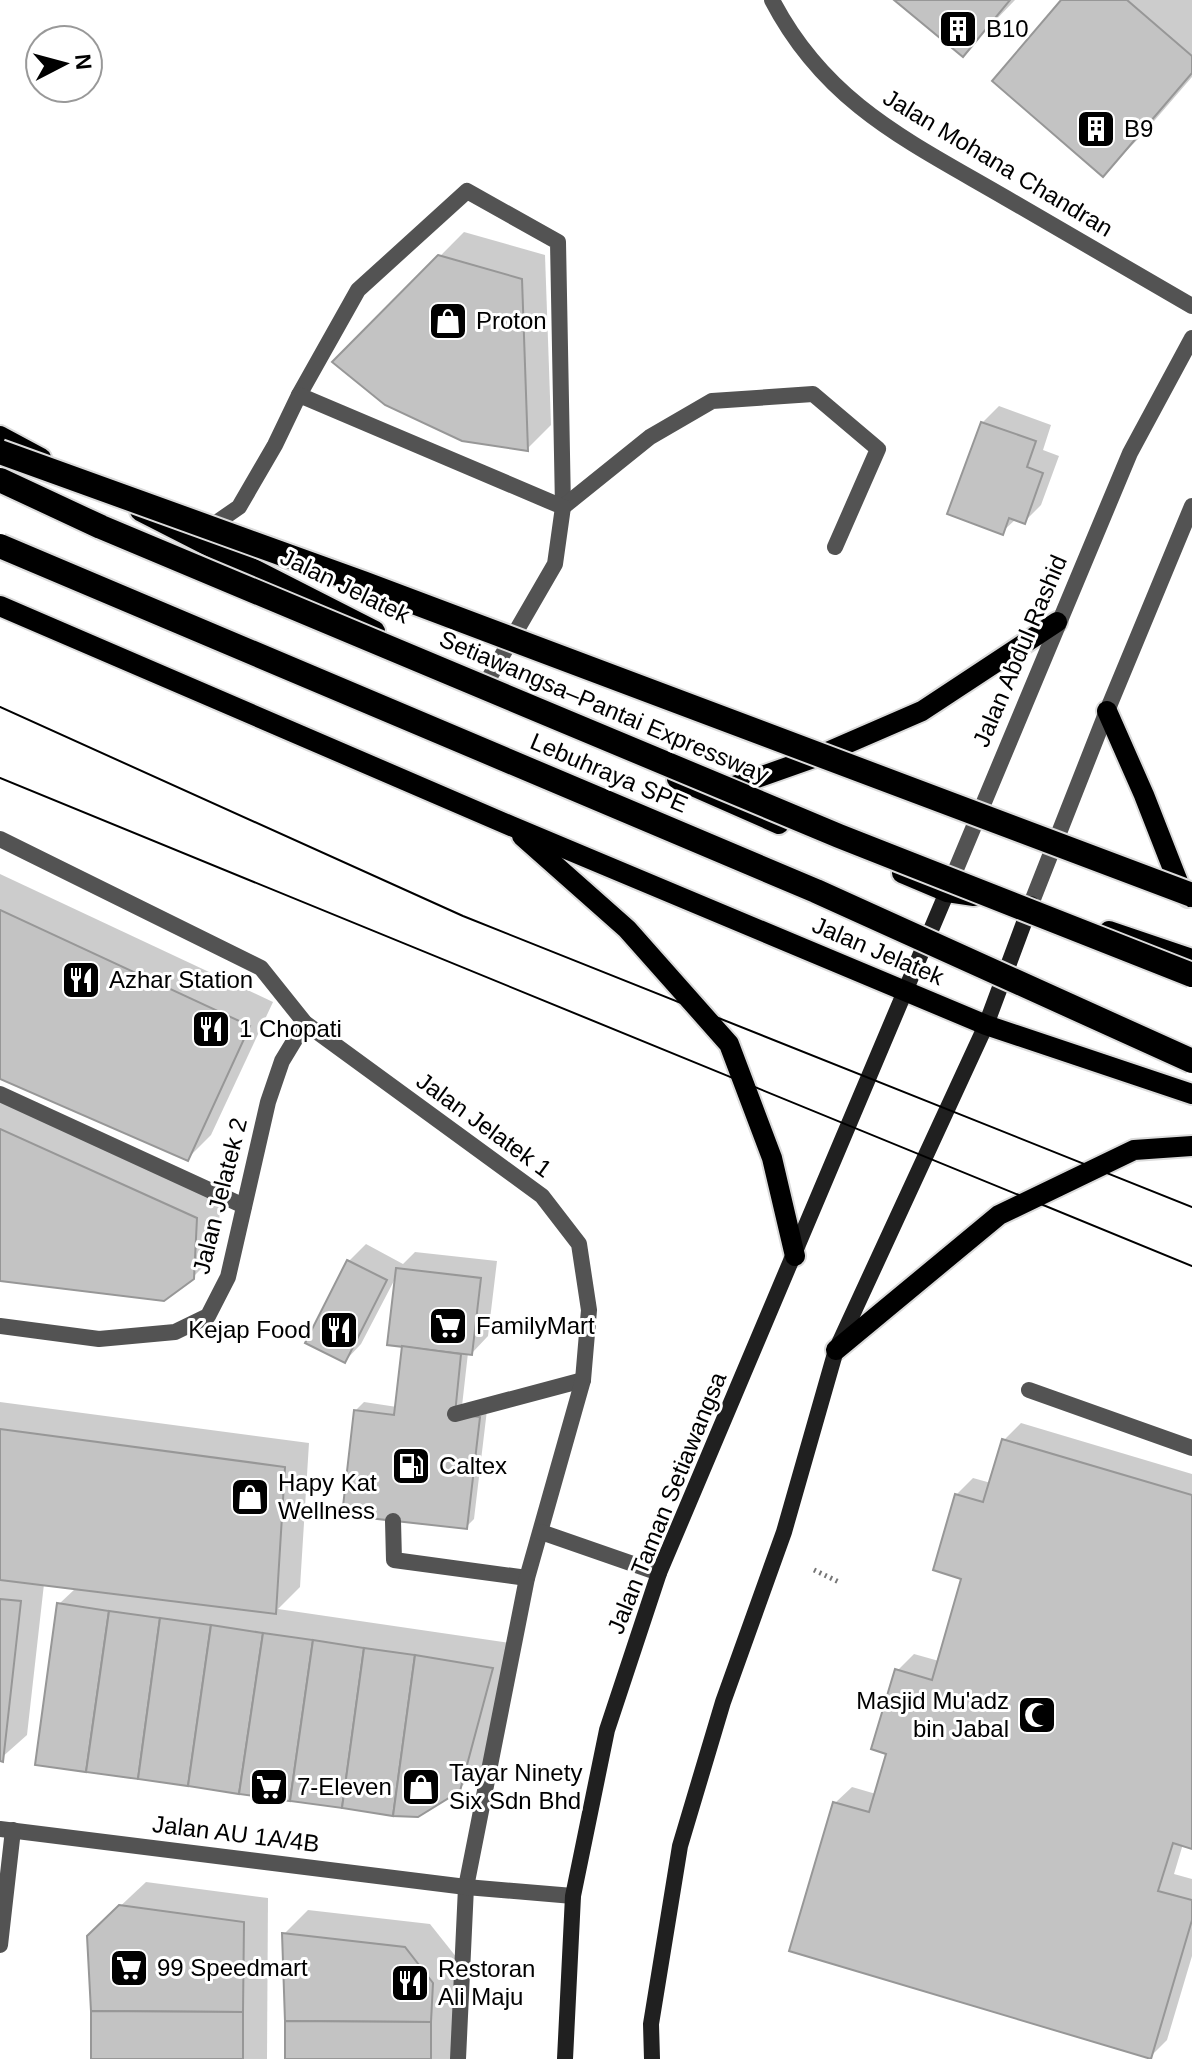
<svg xmlns="http://www.w3.org/2000/svg" width="1192" height="2059" font-family="Helvetica,sans-serif">
<style>
.shadow{fill:#0003}
.building{fill:#c3c3c3;stroke:#979797;stroke-width:2}
.lines{fill:none;stroke-linecap:round;stroke-linejoin:round}
.primary-casing{stroke:#dbdbdb;stroke-width:24}
.path{stroke:#757575;stroke-width:5;stroke-dasharray:2 4;stroke-linecap:butt}
.service{stroke:#535353;stroke-width:16}
.minor{stroke:#535353;stroke-width:16}
.secondary{stroke:#202020;stroke-width:16}
.primary{stroke:#000;stroke-width:20}
.tram{stroke:#000;stroke-width:2}
.motorway-bridge-casing{stroke:#dbdbdb;stroke-width:28;stroke-linecap:butt}
.motorway-bridge{stroke:#000;stroke-width:24}
.labels{text-anchor:middle;stroke-width:6;stroke-linejoin:round;paint-order:stroke}
.poi-label{font-size:24px;fill:#000;stroke:#fff;text-anchor:start}
.street-label{font-size:24px;fill:#000;stroke:#fff}
</style>
<rect width="100%" height="100%" fill="#fff"/>
<!-- shadow -->
<g class="shadow">
<polygon points="897,0 1015,0 963,54"/>
<polygon points="1064,0 1192,0 1192,77 1142,135 1103,174"/>
<polygon points="464,232 545,255 551,425 527,449 335,362"/>
<polygon points="999,406 1051,425 1043,450 1059,456 1041,505 1024,522 1016,519 1002,532 982,423"/>
<polygon points="0,874 273,1002 211,1135 187,1159 0,1077"/>
<polygon points="0,1094 221,1194 217,1253 192,1278 0,1279"/>
<polygon points="366,1244 403,1264 415,1252 497,1261 488,1336 472,1353 468,1353 462,1406 487,1410 474,1519 466,1527 356,1410 364,1402 397,1407 404,1345 397,1275 361,1344 345,1361 349,1261"/>
<polygon points="0,1402 309,1443 300,1587 278,1609 516,1644 483,1765 458,1790 59,1604 76,1588 44,1584 27,1735 0,1759"/>
<polygon points="1021,1423 1192,1474 1192,1847 1183,1844 1174,1874 1192,1879 1192,1956 1167,2040 1151,2056 835,1803 852,1787 876,1794 888,1753 897,1671 914,1654 939,1661 964,1578 956,1495 973,1478 991,1483 1004,1440"/>
<polygon points="146,1882 268,1898 267,2059 93,2059 114,1912"/>
<polygon points="308,1910 430,1924 457,1958 456,2059 287,2059 284,1934"/>
</g>
<!-- building -->
<g class="building">
<polygon points="894,0 1010,0 963,57"/>
<polygon points="1061,0 1127,0 1192,56 1192,73 1103,177 992,81"/>
<polygon points="438,255 522,279 528,451 462,441 385,405 332,362"/>
<polygon points="981,422 1036,441 1027,467 1043,473 1025,524 1009,518 1003,535 947,514"/>
<polygon points="0,910 250,1026 188,1161 0,1079"/>
<polygon points="0,1129 197,1218 194,1279 164,1301 0,1281"/>
<polygon points="347,1260 387,1280 345,1363 305,1343"/>
<polygon points="396,1268 481,1278 472,1355 387,1345"/>
<polygon points="402,1346 461,1354 455,1414 480,1417 467,1529 342,1515 354,1410 394,1415"/>
<polygon points="0,1429 285,1467 276,1614 0,1580"/>
<polygon points="1002,1439 1192,1495 1192,1849 1173,1843 1158,1891 1192,1900 1192,1920 1151,2059 789,1951 833,1802 869,1812 886,1754 871,1749 895,1669 932,1680 961,1579 933,1570 955,1494 983,1502"/>
<polygon points="0,1599 21,1601 3,1762 0,1761"/>
<polygon points="57,1603 109,1611 86,1772 35,1765"/>
<polygon points="109,1611 160,1618 138,1779 86,1772"/>
<polygon points="160,1618 211,1625 188,1786 138,1779"/>
<polygon points="211,1625 263,1633 239,1794 188,1786"/>
<polygon points="263,1633 313,1640 290,1801 239,1794"/>
<polygon points="313,1640 364,1648 342,1808 290,1801"/>
<polygon points="364,1648 415,1655 393,1816 342,1808"/>
<polygon points="415,1655 493,1668 460,1791 418,1817 393,1816"/>
<polygon points="119,1905 244,1922 243,2012 91,2011 87,1936"/>
<polygon points="282,1933 405,1947 433,1983 431,2022 285,2021"/>
<polygon points="91,2011 243,2012 243,2059 91,2059"/>
<polygon points="285,2021 431,2022 431,2059 285,2059"/>
</g>
<g class="lines">
<defs>
<g id="primary">
<polyline points="0,436 41,458"/>
<polyline points="140,511 375,631"/>
<polyline points="0,606 511,826 986,1025 1192,1094"/>
<polyline points="1107,711 1144,795 1180,887 1188,897"/>
<polyline points="677,779 779,824"/>
<polyline points="720,791 816,757 922,711 1057,622"/>
<polyline points="522,836 627,929 729,1044 772,1158 795,1256"/>
<polyline points="902,873 947,892 974,896"/>
<polyline points="1109,931 1192,959"/>
<polyline points="836,1350 999,1215 1134,1150 1192,1146"/>
</g>
</defs>
<!-- primary casing -->
<use href="#primary" class="primary-casing"/>
<!-- path -->
<polyline class="path" points="814,1570 839,1582"/>
<!-- service -->
<g class="service">
<polyline points="299,395 358,290 467,191 558,242 563,507"/>
<polyline points="563,507 650,437 712,401 813,394 878,449 835,547"/>
<polyline points="203,532 239,507 275,445 299,395 563,507 555,564 485,685"/>
<polyline points="0,1094 244,1206"/>
<polyline points="1029,1390 1192,1448"/>
<polyline points="455,1414 583,1380"/>
<polyline points="393,1521 394,1560 527,1578"/>
</g>
<!-- minor -->
<g class="minor">
<path d="M772,0C826,104 910,142 1006,198C1068,234 1130,270 1192,306"/>
<polyline points="0,839 261,968 305,1023 542,1196 579,1244 589,1310 583,1380 527,1578 466,1887 458,2059"/>
<polyline points="949,886 1130,453 1192,338"/>
<polyline points="1031,904 1107,711 1192,506"/>
<polyline points="0,1326 99,1339 175,1332 208,1316 228,1277 268,1102 282,1061 305,1023"/>
<polyline points="541,1532 659,1573"/>
<polyline points="0,1829 466,1887 573,1896"/>
<polyline points="0,1945 13,1830"/>
</g>
<!-- secondary -->
<g class="secondary">
<polyline points="565,2059 573,1896 607,1730 659,1573 947,892"/>
<polyline points="652,2059 651,2024 680,1846 723,1702 784,1532 836,1350 986,1025 1031,904"/>
</g>
<!-- primary -->
<use href="#primary" class="primary"/>
<!-- tram -->
<g class="tram">
<polyline points="0,707 463,916 1192,1207"/>
<polyline points="0,778 1192,1266"/>
</g>
<defs>
<g id="motorway-bridge">
<polyline points="0,452 363,583 1192,895"/>
<polyline points="0,480 101,527 839,836 1192,975"/>
<polyline points="0,546 816,891 1192,1061"/>
</g>
</defs>
<!-- motorway-bridge casing -->
<use href="#motorway-bridge" class="motorway-bridge-casing"/>
<!-- motorway-bridge -->
<use href="#motorway-bridge" class="motorway-bridge"/>
</g>
<!-- icons -->
<defs>
<symbol id="building-square" viewBox="-11 -11 22 22"><rect x="-9" y="-9" width="18" height="18" rx="4" fill="#000" stroke="#fff"/><path d="M-4-6H4V6H1V3H-1V6H-4ZM-2.5-4.3h1.7v1.8h-1.7ZM.8-4.3h1.7v1.8H.8ZM-2.5-1h1.7V.8h-1.7ZM.8-1h1.7V.8H.8Z" fill="#fff"/></symbol>
<symbol id="shop-square" viewBox="-11 -11 22 22"><rect x="-9" y="-9" width="18" height="18" rx="4" fill="#000" stroke="#fff"/><path d="M-5-2.5h2.3a2.7 3.5 0 0 1 5.4 0H5L5.5 6h-11ZM-1.5-2.5h3a1.5 2.3 0 0 0-3 0Z" fill="#fff"/></symbol>
<symbol id="restaurant-square" viewBox="-11 -11 22 22"><rect x="-9" y="-9" width="18" height="18" rx="4" fill="#000" stroke="#fff"/><path d="M-5-6h1v4h1v-4h1v4h1v-4h1v5L-1.5 .5V6h-2V.5L-5-1ZM5-6V6H3V1.5H1.5Q1.5-4 5-6Z" fill="#fff"/></symbol>
<symbol id="supermarket-square" viewBox="-11 -11 22 22"><rect x="-9" y="-9" width="18" height="18" rx="4" fill="#000" stroke="#fff"/><path d="M-6-5.5h2.5l.6 2H6L4.5 2H-2.5L-4.4-4H-6ZM-1.5 3.2a1.3 1.3 0 1 0 .1 0ZM3 3.2a1.3 1.3 0 1 0 .1 0Z" fill="#fff"/></symbol>
<symbol id="fuel-square" viewBox="-11 -11 22 22"><rect x="-9" y="-9" width="18" height="18" rx="4" fill="#000" stroke="#fff"/><path d="M-5.5-6h7V0h2V4h1.3V-2.5L3-4.5l.8-.8L6-3V5H2.5V1h-1V6h-7ZM-4.2-4.7v3.2H.2V-4.7Z" fill="#fff"/></symbol>
<symbol id="mosque-square" viewBox="-11 -11 22 22"><rect x="-9" y="-9" width="18" height="18" rx="4" fill="#000" stroke="#fff"/><path d="M3.5-4.9A6 6 0 1 0 3.5 4.9A5 5 0 1 1 3.5-4.9Z" fill="#fff"/></symbol>
</defs>
<g fill-rule="evenodd">
<use href="#building-square" x="936" y="7" width="44" height="44"/>
<use href="#building-square" x="1074" y="107" width="44" height="44"/>
<use href="#shop-square" x="426" y="299" width="44" height="44"/>
<use href="#restaurant-square" x="59" y="958" width="44" height="44"/>
<use href="#restaurant-square" x="189" y="1007" width="44" height="44"/>
<use href="#supermarket-square" x="426" y="1304" width="44" height="44"/>
<use href="#restaurant-square" x="317" y="1308" width="44" height="44"/>
<use href="#fuel-square" x="389" y="1444" width="44" height="44"/>
<use href="#shop-square" x="228" y="1475" width="44" height="44"/>
<use href="#mosque-square" x="1015" y="1693" width="44" height="44"/>
<use href="#supermarket-square" x="247" y="1765" width="44" height="44"/>
<use href="#shop-square" x="399" y="1765" width="44" height="44"/>
<use href="#supermarket-square" x="107" y="1946" width="44" height="44"/>
<use href="#restaurant-square" x="388" y="1961" width="44" height="44"/>
</g>
<g class="labels">
<!-- poi labels -->
<g class="poi-label">
<text x="986" y="37">B10</text>
<text x="1124" y="137">B9</text>
<text x="476" y="329">Proton</text>
<text x="109" y="988">Azhar Station</text>
<text x="239" y="1037">1 Chopati</text>
<text x="476" y="1334">FamilyMart</text>
<text x="311" y="1338" text-anchor="end">Kejap Food</text>
<text x="439" y="1474">Caltex</text>
<text x="278" y="1491">Hapy Kat<tspan x="278" dy="28">Wellness</tspan></text>
<text x="1009" y="1709" text-anchor="end">Masjid Mu'adz<tspan x="1009" dy="28">bin Jabal</tspan></text>
<text x="449" y="1781">Tayar Ninety<tspan x="449" dy="28">Six Sdn Bhd</tspan></text>
<text x="297" y="1795">7-Eleven</text>
<text x="157" y="1976">99 Speedmart</text>
<text x="438" y="1977">Restoran<tspan x="438" dy="28">Ali Maju</tspan></text>
</g>
<!-- street labels -->
<g class="street-label">
<text transform="translate(998 163) rotate(31)" y="8">Jalan Mohana Chandran</text>
<text transform="translate(345 586) rotate(26)" y="8">Jalan Jelatek</text>
<text transform="translate(1020 651) rotate(-67)" y="8">Jalan Abdul Rashid</text>
<text transform="translate(604 707) rotate(23)" y="8">Setiawangsa–Pantai Expressway</text>
<text transform="translate(609 773) rotate(23)" y="8">Lebuhraya SPE</text>
<text transform="translate(878 951) rotate(23)" y="8">Jalan Jelatek</text>
<text transform="translate(484 1125) rotate(36)" y="8">Jalan Jelatek 1</text>
<text transform="translate(220 1196) rotate(-76)" y="8">Jalan Jelatek 2</text>
<text transform="translate(667 1503) rotate(-68)" y="8">Jalan Taman Setiawangsa</text>
<text transform="translate(236 1834) rotate(7)" y="8">Jalan AU 1A/4B</text>
</g>
</g>
<!-- north arrow -->
<g transform="translate(64 64) rotate(84)"><circle r="38" fill="#ffffff" stroke="#999999" stroke-width="2"/>
<path d="M0-6L14 30L0 20L-14 30Z" fill="#000000"/>
<text y="-12" font-size="22" font-weight="bold" text-anchor="middle" fill="#000000">N</text>
</g>
</svg>
